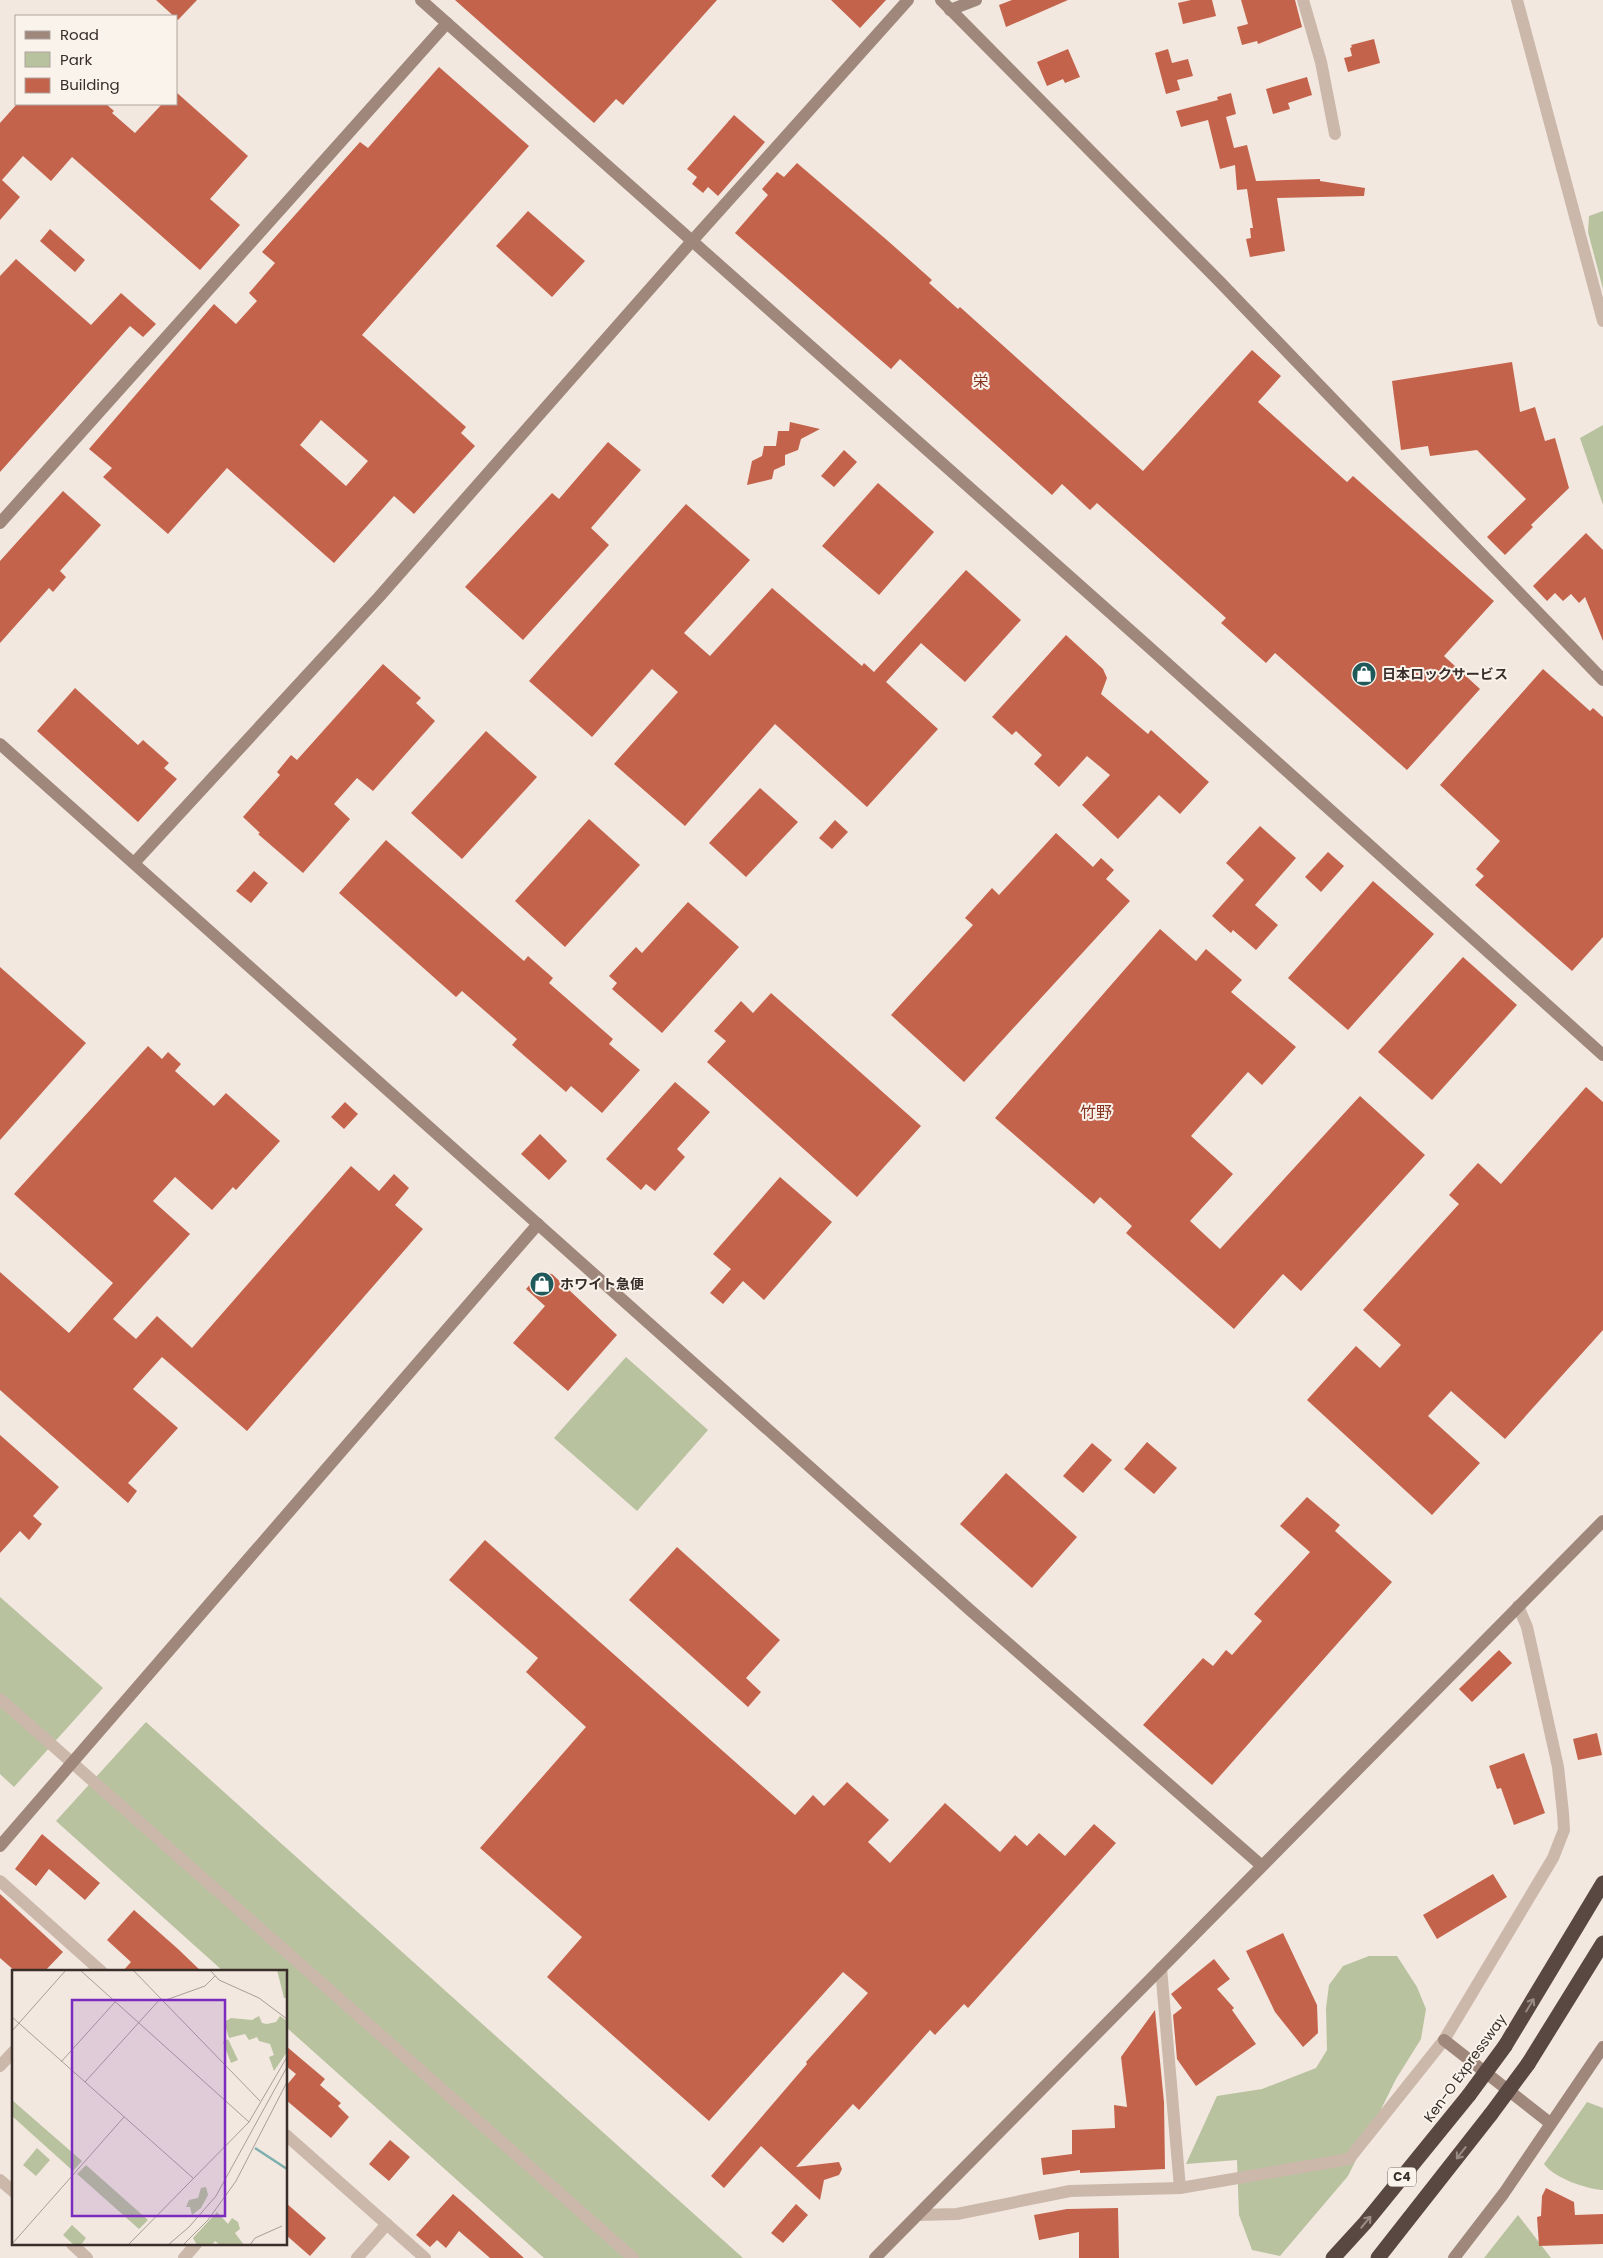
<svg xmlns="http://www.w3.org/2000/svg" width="1603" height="2258" font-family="Poppins,'Noto Sans JP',sans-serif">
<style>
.green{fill:#b8c29f}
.building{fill:#c4634c;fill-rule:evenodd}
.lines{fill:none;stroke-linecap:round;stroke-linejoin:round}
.street{stroke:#cbb8ab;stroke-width:12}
.secondary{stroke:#9f877c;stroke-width:12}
.highway{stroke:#594741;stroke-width:15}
.highway-bridge{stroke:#594741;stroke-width:15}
.oneway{stroke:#998c85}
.labels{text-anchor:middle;stroke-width:4;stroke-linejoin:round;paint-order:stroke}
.shield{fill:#faf3eb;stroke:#736964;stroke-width:1}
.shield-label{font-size:12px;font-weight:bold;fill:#392e2a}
.poi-label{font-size:14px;font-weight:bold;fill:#392e2a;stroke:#faf3eb;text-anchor:start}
.street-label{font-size:14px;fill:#392e2a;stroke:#faf3eb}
.quarter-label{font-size:16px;fill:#863624;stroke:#faf3eb}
.inset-river{fill:none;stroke:#7eafaf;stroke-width:2.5}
.inset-road{fill:none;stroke:#a89e97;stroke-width:1}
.view{fill:#7b2cbf;fill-opacity:0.15;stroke:#7b2cbf;stroke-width:2.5}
.inset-edge{fill:none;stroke:#392e2a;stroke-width:2.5}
</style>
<rect width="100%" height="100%" fill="#f2e8df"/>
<!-- green -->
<g class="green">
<polygon points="1603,211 1603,289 1588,232 1589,216"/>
<polygon points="1603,425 1603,505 1580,438"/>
<polygon points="626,1357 708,1430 637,1511 554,1438"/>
<polygon points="0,1597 103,1688 14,1787 0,1774"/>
<polygon points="146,1722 743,2258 544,2258 286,2027 286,1972 224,1972 56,1821"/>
<polygon points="1369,1956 1397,1956 1417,1987 1426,2009 1421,2039 1396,2079 1348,2176 1280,2256 1252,2250 1239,2215 1237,2160 1186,2164 1217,2096 1262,2089 1316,2068 1327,2050 1326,2008 1329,1985 1343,1966"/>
<path d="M1587,2102L1603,2108V2190C1586,2189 1554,2178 1544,2164Z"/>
<polygon points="1518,2215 1551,2258 1484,2258"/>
</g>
<!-- building -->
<g class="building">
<polygon points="156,0 197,0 178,20"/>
<polygon points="455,0 717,0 623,105 616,99 594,123"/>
<polygon points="831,0 886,0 860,28"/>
<polygon points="1012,0 1068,0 1006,27 999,5"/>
<polygon points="1191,0 1212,0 1216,16 1183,24 1178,3"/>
<polygon points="1241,0 1295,0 1302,27 1258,44 1257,41 1242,45 1237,27 1248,24"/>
<polygon points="1374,39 1380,63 1348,72 1344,58 1352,56 1350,48 1352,47 1351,45"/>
<polygon points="1068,49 1080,77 1065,83 1063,79 1047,86 1037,62"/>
<polygon points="1168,49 1172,63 1188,59 1193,76 1177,80 1180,90 1166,94 1155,53"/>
<path d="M439,67L529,146L362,335L466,427L461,433L475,446L414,514L394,496L334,563L227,468L168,534L103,477L112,468L89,449L214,304L236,324L257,301L249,293L275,263L262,252L360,142L368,148ZM321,420L368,461L346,486L300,445Z"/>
<polygon points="1307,77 1312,95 1288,103 1290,109 1273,114 1266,89"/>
<polygon points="176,92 248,156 210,199 240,225 200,270 72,157 51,181 23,156 2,180 20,197 0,220 0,123 17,104 106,104 114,111 112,113 135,133 162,104 176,104"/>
<polygon points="1231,93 1236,114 1226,117 1234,148 1247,145 1256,181 1320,179 1320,181 1365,188 1364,196 1277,198 1285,251 1250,257 1246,239 1251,238 1250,228 1253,228 1247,189 1237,190 1235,165 1220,169 1208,120 1181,127 1176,111 1218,100 1217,97"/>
<polygon points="734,115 765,142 718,196 708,187 703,193 692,184 697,177 687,169"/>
<polygon points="797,163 888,241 932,280 929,283 958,309 960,307 1143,471 1252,350 1281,376 1258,402 1347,482 1353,476 1494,601 1444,656 1480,689 1407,770 1275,653 1266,663 1221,623 1226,618 1097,503 1090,510 1062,484 1052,495 900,359 891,369 735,233 768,195 762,189 777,172 784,177"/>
<polygon points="528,211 585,261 552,297 496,246"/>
<polygon points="50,229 85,260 75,272 40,241"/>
<polygon points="16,259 91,325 121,293 156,324 143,337 130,326 0,472 0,276"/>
<polygon points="1512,362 1520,412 1535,407 1545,441 1555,438 1569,488 1531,525 1533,527 1505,555 1487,537 1526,499 1477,450 1430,456 1428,446 1401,450 1392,381"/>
<polygon points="790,422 820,429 801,439 798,450 785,455 785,465 774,470 772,479 747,485 752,461 762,456 764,446 776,446 778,431 789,431"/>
<polygon points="608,442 641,470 591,528 609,545 523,640 465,587 552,493 559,499"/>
<polygon points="844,450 857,462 834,487 821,476"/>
<polygon points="878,483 934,532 879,595 822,546"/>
<polygon points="63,491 101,525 60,571 66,577 53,592 49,588 0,643 0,561"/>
<polygon points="686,504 750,560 684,633 710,656 772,588 862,666 864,663 874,672 966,570 1021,620 965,682 921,643 886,682 938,729 867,807 775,724 685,826 614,764 678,692 652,669 592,737 529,681"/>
<polygon points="1586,533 1603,550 1603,641 1585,597 1579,603 1571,594 1563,601 1555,593 1547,601 1533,586"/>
<polygon points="1066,635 1103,669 1107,678 1101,694 1148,734 1151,730 1209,782 1180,814 1159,795 1118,839 1082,805 1110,775 1087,756 1059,787 1034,764 1042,755 1016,731 1012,735 992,717"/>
<polygon points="383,664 421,698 416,703 435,721 373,791 357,778 334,804 350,819 303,873 258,834 260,833 243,817 280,775 277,772 291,755 297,760"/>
<polygon points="1543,669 1590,711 1593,708 1603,717 1603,937 1572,971 1475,885 1484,876 1476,869 1500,841 1440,785"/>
<polygon points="75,688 138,745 143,740 169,763 164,768 177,779 138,822 37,731"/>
<polygon points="486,731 537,777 462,859 411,813"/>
<polygon points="760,788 798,822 746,877 709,843"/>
<polygon points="589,819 640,865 565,947 515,901"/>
<polygon points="835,820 848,832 832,849 819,838"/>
<polygon points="1260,826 1296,858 1255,905 1278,925 1256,950 1233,930 1231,933 1212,916 1244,880 1226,863"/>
<polygon points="1056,833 1093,867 1101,858 1114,870 1106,879 1130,901 964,1082 891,1015 973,925 965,918 992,888 999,895"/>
<polygon points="386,840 524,961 528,956 553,978 549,983 613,1039 609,1044 640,1070 602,1113 571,1086 566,1092 512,1045 517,1039 462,991 456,997 339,893"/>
<polygon points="1328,852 1344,866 1321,892 1305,877"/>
<polygon points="254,871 268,883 251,903 236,891"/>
<polygon points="1373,881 1434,934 1348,1030 1288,978"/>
<polygon points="688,902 739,947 662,1033 612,989 617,983 609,976 636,947 642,953"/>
<polygon points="1160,929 1196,961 1206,949 1242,980 1231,992 1296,1047 1262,1085 1248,1072 1191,1136 1233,1174 1190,1221 1220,1249 1360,1096 1425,1155 1301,1291 1283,1274 1234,1329 1126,1233 1132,1226 1100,1197 1094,1204 995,1118"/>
<polygon points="1463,957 1517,1005 1432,1100 1378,1052"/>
<polygon points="0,967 86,1043 0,1140"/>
<polygon points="771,993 921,1126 857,1197 707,1062 726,1041 714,1031 741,1001 753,1013"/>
<polygon points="148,1046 162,1059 168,1052 181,1064 175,1071 214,1106 226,1093 280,1141 236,1190 233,1187 212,1210 175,1177 153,1201 190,1234 113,1319 136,1339 157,1316 192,1348 351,1166 379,1191 394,1174 409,1188 395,1205 423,1229 247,1431 162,1357 133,1389 178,1428 128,1483 137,1491 128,1503 0,1390 0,1272 69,1333 113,1283 14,1194"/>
<polygon points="675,1082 710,1112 677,1149 685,1157 655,1191 646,1184 641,1190 606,1159"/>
<polygon points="1586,1087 1603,1102 1603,1330 1505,1439 1451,1391 1428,1416 1480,1463 1432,1515 1307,1400 1356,1346 1380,1368 1401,1345 1363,1310 1459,1204 1449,1195 1478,1163 1501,1184"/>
<polygon points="345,1102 358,1114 344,1129 331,1117"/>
<polygon points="540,1134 567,1161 549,1180 521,1154"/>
<polygon points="780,1177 832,1222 764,1300 743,1281 723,1304 710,1293 731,1269 713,1254"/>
<polygon points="545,1273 552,1274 617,1335 568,1391 513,1343 545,1306 526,1289 538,1276"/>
<polygon points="0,1435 59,1487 33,1516 42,1524 29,1540 20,1531 0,1553"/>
<polygon points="1147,1442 1177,1468 1154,1494 1124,1469"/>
<polygon points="1092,1443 1112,1460 1083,1493 1063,1476"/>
<polygon points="1006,1473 1077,1537 1032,1588 960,1524"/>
<polygon points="1307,1497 1340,1525 1335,1531 1392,1582 1212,1785 1143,1725 1203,1658 1213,1666 1226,1650 1232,1655 1262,1621 1254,1614 1310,1552 1280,1526"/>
<polygon points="485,1540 795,1815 813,1795 824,1806 847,1782 889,1820 868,1842 890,1863 945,1803 1000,1852 1015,1835 1027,1846 1039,1833 1065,1856 1094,1824 1116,1843 968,2008 964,2004 935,2035 930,2030 859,2110 853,2104 796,2167 839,2162 842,2169 839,2175 824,2180 820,2200 761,2146 724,2188 711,2176 807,2064 806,2062 868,1993 843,1972 709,2121 547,1977 582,1937 480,1848 586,1727 526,1672 538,1658 449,1580"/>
<polygon points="677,1547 780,1640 746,1678 761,1692 748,1707 629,1600"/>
<polygon points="1499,1650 1512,1663 1472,1702 1459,1689"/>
<polygon points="1597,1733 1602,1755 1578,1760 1573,1739"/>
<polygon points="1524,1753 1545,1813 1514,1825 1501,1788 1497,1789 1489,1766"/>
<polygon points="42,1834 100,1883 85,1900 49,1869 36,1886 15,1869"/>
<polygon points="1493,1874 1507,1897 1437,1939 1423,1915"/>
<polygon points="0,1894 63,1952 44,1972 16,1972 0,1958"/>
<polygon points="134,1910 178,1949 202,1972 122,1972 131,1962 107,1940"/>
<polygon points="1283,1933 1317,2005 1318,2033 1303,2047 1275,2012 1246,1951"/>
<polygon points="1214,1959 1230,1979 1217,1989 1234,2008 1232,2010 1256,2044 1196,2086 1177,2059 1173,2015 1182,2008 1171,1994"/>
<polygon points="1155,2010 1164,2102 1165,2169 1080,2173 1080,2170 1043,2175 1041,2158 1072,2154 1072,2130 1115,2128 1114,2105 1127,2107 1121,2057"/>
<polygon points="286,2046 325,2079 320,2085 341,2103 338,2106 349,2117 331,2138 286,2100 286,2086 296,2074 286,2066"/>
<polygon points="390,2140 410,2157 389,2181 369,2164"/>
<polygon points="1546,2188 1574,2202 1575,2215 1603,2214 1603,2244 1539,2246 1537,2217 1541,2216 1542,2196"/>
<polygon points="453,2194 468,2207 524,2258 490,2258 459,2231 446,2248 437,2240 430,2247 416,2235"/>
<polygon points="286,2203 326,2238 310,2256 286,2235"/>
<polygon points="796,2204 808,2215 783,2243 771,2233"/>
<polygon points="1118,2208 1119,2258 1079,2258 1079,2232 1039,2240 1034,2215 1067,2209"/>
</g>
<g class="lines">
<!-- street -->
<g class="street">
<polyline points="1303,0 1321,62 1335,134"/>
<polyline points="1517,0 1603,321"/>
<polyline points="0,1699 633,2258"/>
<polyline points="0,1881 102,1972"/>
<polyline points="1161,1968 1180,2188"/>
<polyline points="0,2066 14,2051"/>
<polyline points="286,2135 425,2258"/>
<polyline points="0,2180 14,2192"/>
<polyline points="918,2215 957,2214 1070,2191 1180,2188 1349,2159 1444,2040 1553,1858 1564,1830 1563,1813 1558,1767 1527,1627 1518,1606"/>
<polyline points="72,2244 87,2258"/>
<polyline points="184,2258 196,2244"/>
<polyline points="357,2258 387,2224"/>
</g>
<!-- secondary -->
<g class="secondary">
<polyline points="421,0 1150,648 1603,1055"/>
<polyline points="941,0 1220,282 1603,680"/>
<polyline points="950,10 976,0"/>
<polyline points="0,523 447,23"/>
<polyline points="0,744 970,1610 1262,1866"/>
<polyline points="134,863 379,597 692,241 908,0"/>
<polyline points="0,1846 538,1224"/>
<polyline points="1444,2040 1550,2123"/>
<polyline points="875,2258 1603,1521"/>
<polyline points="1454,2258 1504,2193 1603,2047"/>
</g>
<!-- highway -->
<g class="highway">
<polyline points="1505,2046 1603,1883"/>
<polyline points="1528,2064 1603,1943"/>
<polyline points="1333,2258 1365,2223 1469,2095"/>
<polyline points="1378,2258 1491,2114"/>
</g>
<!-- highway-bridge -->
<g class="highway-bridge">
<polyline points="1469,2095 1505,2046"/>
<polyline points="1491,2114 1528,2064"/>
</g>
</g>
<!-- one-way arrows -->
<defs><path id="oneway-shaft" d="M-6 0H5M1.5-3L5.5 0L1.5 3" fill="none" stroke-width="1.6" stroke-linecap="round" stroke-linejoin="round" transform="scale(1.25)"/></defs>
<g class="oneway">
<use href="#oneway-shaft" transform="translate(1530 2005) rotate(-59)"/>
<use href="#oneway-shaft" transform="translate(1461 2153) rotate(128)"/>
<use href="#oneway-shaft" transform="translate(1366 2222) rotate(-50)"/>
</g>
<!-- icons -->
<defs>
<symbol id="shop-disc" viewBox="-11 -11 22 22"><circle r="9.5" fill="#20595a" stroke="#faf3eb"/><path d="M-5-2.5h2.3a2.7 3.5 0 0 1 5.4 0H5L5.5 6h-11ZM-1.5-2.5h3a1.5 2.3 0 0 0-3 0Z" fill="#fff"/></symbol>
</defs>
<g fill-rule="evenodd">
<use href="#shop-disc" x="1350" y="660" width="28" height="28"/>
<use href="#shop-disc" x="528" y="1270" width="28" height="28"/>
</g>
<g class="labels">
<!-- shield labels -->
<rect class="shield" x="1388" y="2167.5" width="28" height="19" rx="4"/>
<g class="shield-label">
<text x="1402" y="2181">C4</text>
</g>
<!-- poi labels -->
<g class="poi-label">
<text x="1382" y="679">日本ロックサービス</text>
<text x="560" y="1289">ホワイト急便</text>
</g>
<!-- street labels -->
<g class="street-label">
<text transform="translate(1465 2068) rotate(-54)" y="5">Ken-O Expressway</text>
</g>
<!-- quarter labels -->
<g class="quarter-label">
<text x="981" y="387">栄</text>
<text x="1096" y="1118">竹野</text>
</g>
</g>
<!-- overview -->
<g transform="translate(12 1970)">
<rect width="275" height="275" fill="#f2e8df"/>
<path d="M265,0H275V28H272ZM247,46L250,53L255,54L264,52L268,46L275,51V82L262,101L257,87L262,85L258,74L247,71L245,67L237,70L233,64L217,68L212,52L219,48L240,50ZM216,69L226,90L219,93L211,72ZM0,130L70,191L61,201L0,146ZM25,178L38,190L24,206L11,195ZM74,195L136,250L127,259L65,204ZM194,217L196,225L189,238L180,245L178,237H174L177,230L186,228L189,218ZM205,242L216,254L220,248L226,252L228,259L223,263L232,275H208L203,271L200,275H185L181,268ZM60,255L74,268L69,275H62L51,265Z" fill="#b8c29f"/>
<path class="inset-river" d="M243,178L275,199"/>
<path class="inset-road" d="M68,0L237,152L116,275M121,0L248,131M198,0L207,10L247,28L275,49M151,31L193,16L203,6M0,47L181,208M0,61L54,0M49,92L103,32M73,112L149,28M237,152L275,87M0,274L112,147M156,275L177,257L204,226L275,97M171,275L196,250L224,211L275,112M238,275L243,268L270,256"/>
<path class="view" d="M60,30H213V246H60Z"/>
<rect width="275" height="275" class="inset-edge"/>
</g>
<!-- legend -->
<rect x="15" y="15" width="162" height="90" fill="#faf3eb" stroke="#ada49e"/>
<rect x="25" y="31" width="25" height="8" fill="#9f877c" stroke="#ada49e"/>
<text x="60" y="40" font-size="15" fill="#392e2a">Road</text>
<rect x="25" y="52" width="25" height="15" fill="#b8c29f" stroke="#ada49e"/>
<text x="60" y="65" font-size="15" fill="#392e2a">Park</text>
<rect x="25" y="78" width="25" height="15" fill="#c4634c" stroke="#ada49e"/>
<text x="60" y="90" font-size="15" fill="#392e2a">Building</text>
</svg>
